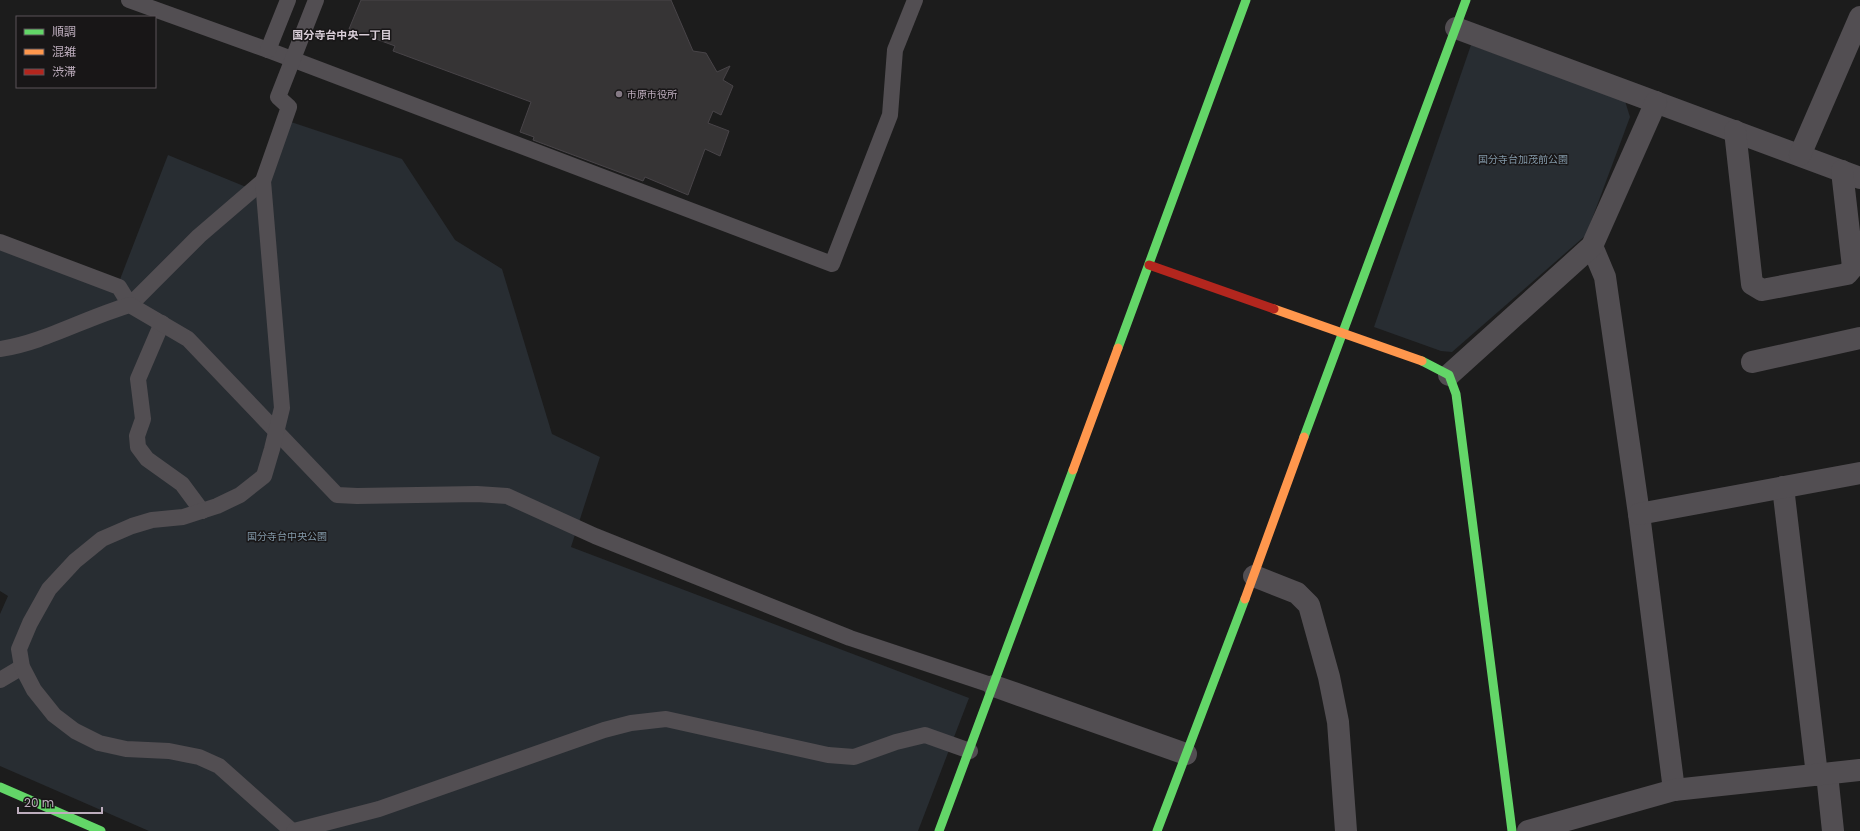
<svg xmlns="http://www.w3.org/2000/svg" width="1860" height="831" font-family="Poppins,'Noto Sans JP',sans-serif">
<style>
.green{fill:#282d32}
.building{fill:#363435;stroke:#484448}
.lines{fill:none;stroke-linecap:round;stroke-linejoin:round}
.lane{stroke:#524e52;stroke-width:16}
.street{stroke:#524e52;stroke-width:22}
.fast{stroke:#63d668;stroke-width:9}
.slow{stroke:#ff974d;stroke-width:9}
.jam{stroke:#b3261e;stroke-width:9}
.poi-dot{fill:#857a85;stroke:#181617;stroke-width:1.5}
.labels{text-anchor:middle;stroke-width:3;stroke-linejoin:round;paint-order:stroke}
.poi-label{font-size:10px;fill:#bdadbd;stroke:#181617;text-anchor:start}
.park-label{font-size:10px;fill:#8399a9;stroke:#181617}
.neighbourhood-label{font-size:11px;font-weight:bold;fill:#d9ced8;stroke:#181617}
</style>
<rect width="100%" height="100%" fill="#1c1c1c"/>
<!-- green -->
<g class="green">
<polygon points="1471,45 1625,101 1630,117 1586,235 1452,352 1441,351 1374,327"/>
<polygon points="288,121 402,159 455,240 502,269 552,434 600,457 571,547 969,698 918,831 149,831 0,766 0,614 8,596 0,591 0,239 119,282 168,155 251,189"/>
</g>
<!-- building -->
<polygon class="building" points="361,0 671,0 693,51 706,53 717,72 730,66 723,80 733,86 721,115 713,111 708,123 729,131 720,156 705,149 688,195 645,177 643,181 533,140 534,137 520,132 531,102 393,51 395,46 349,29"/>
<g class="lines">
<!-- lane -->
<g class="lane">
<polyline points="129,0 268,50 832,264 890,115 895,50 915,0"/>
<polyline points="268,50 288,0"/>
<polyline points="0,242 119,287 130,305 199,236 263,181"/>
<polyline points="162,323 138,379 143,419 137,436 138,447 147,459 182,484 202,511"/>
<path d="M0,349C43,343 87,317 130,305L188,339L337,495L357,496L477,494L507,496L595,536L850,638L994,686"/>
<polyline points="0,680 22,667"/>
<polyline points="292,831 219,766 199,757 169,751 126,749 99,743 75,731 54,715 34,690 22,667 19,649 30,623 49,589 75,561 102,539 132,526 152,520 183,517 217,506 240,495 264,476 272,449 282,408 263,181 289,107 278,97 316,0"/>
<polyline points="294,831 379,809 604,730 631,723 666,719 828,755 854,757 896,742 925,735 970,751"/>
</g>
<!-- street -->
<g class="street">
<polyline points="1456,28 1860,178"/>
<polyline points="1735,131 1752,284 1762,290 1847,274 1853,267 1842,171"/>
<polyline points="1800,155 1860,17"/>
<polyline points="1592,246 1605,277 1639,514 1674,790"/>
<polyline points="1752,362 1860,338"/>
<polyline points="1449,375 1592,246 1656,102"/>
<polyline points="1783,487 1817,775"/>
<polyline points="1639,514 1860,473"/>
<polyline points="1254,576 1297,593 1309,605 1329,677 1338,722 1346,831"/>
<polyline points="994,686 1186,754"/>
<polyline points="1827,774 1833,831"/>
<polyline points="1528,831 1674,790 1860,770"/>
</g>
<!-- fast -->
<g class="fast">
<polyline points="1118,348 1246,0"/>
<polyline points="1422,361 1449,375 1456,394 1512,831"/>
<polyline points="1304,437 1466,0"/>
<polyline points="0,787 101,831"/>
<polyline points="939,831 1073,470"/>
<polyline points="1157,831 1245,599"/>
</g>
<!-- slow -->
<g class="slow">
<polyline points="1274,309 1422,361"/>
<polyline points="1073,470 1118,348"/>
<polyline points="1245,599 1304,437"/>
</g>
<!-- jam -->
<polyline class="jam" points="1149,265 1274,309"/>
</g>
<!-- markers -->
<circle class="poi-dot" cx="619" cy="94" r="4"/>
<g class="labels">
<!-- poi labels -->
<g class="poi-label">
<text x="627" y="98">市原市役所</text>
</g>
<!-- park labels -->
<g class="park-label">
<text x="1523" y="163">国分寺台加茂前公園</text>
<text x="287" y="540">国分寺台中央公園</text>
</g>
<!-- neighbourhood labels -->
<g class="neighbourhood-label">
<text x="342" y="39">国分寺台中央一丁目</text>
</g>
</g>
<!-- legend -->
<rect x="16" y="16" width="140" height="72" fill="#181617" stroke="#5a5259"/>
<rect x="24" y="29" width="20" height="6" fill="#63d668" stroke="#5a5259"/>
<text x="52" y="36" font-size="12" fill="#bdadbd">順調</text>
<rect x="24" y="49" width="20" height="6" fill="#ff974d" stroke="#5a5259"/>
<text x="52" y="56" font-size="12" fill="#bdadbd">混雑</text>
<rect x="24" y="69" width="20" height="6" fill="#b3261e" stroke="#5a5259"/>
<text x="52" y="76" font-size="12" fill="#bdadbd">渋滞</text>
<!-- scale -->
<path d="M18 807v6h84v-6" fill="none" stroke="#bdadbd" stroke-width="2"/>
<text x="24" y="807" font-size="12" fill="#bdadbd" stroke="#181617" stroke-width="3" paint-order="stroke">20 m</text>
</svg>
